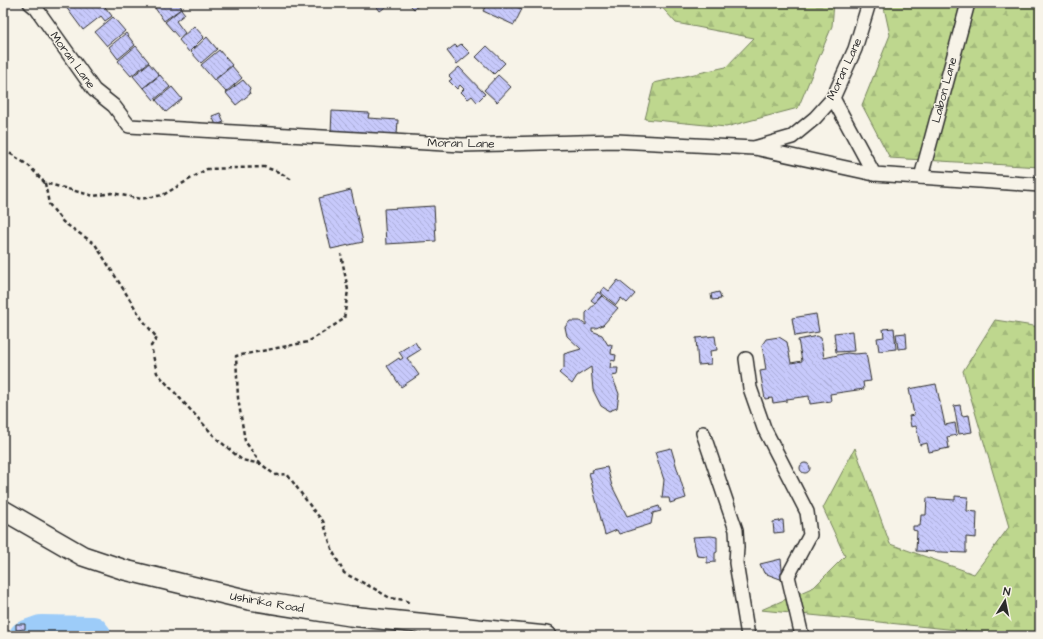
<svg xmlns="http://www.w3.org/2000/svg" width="1043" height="639" font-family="'Architects Daughter',sans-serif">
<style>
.forest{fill:url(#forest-firs);stroke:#74815c}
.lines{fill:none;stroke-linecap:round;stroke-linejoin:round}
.river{stroke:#9dccf9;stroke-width:30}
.building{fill:url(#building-back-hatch);stroke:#2b2b2b}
.street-casing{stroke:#2b2b2b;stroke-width:16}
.secondary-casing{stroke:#2b2b2b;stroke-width:22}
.path{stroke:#2b2b2b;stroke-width:2.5;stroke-dasharray:4 3;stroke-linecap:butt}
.street{stroke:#f7f3e8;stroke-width:13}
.secondary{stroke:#f7f3e8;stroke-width:19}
.labels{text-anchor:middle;stroke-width:3;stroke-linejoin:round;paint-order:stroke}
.street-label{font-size:12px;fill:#2b2b2b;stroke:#f7f3e8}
</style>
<defs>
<pattern id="forest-firs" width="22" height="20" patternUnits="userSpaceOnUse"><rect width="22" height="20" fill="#bed78e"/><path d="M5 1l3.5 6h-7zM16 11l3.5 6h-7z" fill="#a3b97b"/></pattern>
<pattern id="building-back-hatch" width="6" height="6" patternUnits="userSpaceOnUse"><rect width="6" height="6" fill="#c7c9fb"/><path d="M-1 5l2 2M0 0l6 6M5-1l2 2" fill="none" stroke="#abadd7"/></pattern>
</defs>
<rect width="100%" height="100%" fill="#f7f3e8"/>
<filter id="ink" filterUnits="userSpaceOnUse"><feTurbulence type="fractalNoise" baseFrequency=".025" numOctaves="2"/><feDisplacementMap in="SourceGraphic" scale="8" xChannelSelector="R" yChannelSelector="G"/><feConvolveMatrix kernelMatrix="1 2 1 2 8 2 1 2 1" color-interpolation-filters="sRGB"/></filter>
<g filter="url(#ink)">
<!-- forest -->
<g class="forest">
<polygon points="658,3 834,3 832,26 798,108 726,127 645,119 654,83 726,67 754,38 676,23"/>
<polygon points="883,3 1040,3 1040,167 890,158 862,105 890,35"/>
<polygon points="995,320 1040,327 1040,636 1016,636 761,610 814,587 845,556 823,508 855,448 890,544 974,574 1009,527 963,371"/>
</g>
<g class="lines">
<!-- river -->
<polyline class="river" points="24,636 41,630 93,631 97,636"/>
</g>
<!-- building -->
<g class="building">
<polygon points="63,3 102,3 112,16 105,21 101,16 83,30"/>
<polygon points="162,3 178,3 182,8 164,21 155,8"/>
<polygon points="374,3 391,3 380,11"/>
<polygon points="413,3 422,3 414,9 410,5"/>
<polygon points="487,3 509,3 522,9 514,25 483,11"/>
<polygon points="181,9 185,14 176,21 185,33 179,38 165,22"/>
<polygon points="113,17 125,31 107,46 95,32"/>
<polygon points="194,26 204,37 189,52 179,40"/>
<polygon points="126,33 135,45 118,59 109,47"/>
<polygon points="207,37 217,49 201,63 191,52"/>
<polygon points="461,44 470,53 457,64 447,51 455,45 457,47"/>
<polygon points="136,46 149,62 131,76 118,61"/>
<polygon points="487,46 505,63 494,74 476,57"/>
<polygon points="219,50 232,65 214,80 201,65"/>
<polygon points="149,63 159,75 143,88 133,76"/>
<polygon points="232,66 242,78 226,92 215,80"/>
<polygon points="459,67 485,94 477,102 472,96 468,99 461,92 464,89 460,85 457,89 449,81 452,79 449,76"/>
<polygon points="160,75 170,87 154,100 144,88"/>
<polygon points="498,75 511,87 497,102 484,90"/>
<polygon points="243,80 250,88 249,91 250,94 236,105 226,93"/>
<polygon points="172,87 182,99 166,112 156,100"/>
<polygon points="332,111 369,113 368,118 398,120 397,135 331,132"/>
<polygon points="220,113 224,122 216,125 212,116"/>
<polygon points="351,190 363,242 331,249 319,198"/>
<polygon points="434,206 436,241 386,244 384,209"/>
<polygon points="618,280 635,294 627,303 621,298 616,305 600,292 604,287 609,291"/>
<polygon points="598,292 602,295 595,303 591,300"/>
<polygon points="719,292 721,299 712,300 711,294"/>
<polygon points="602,296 618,308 603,325 596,328 592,328 592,331 602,335 608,345 610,344 612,345 611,354 616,355 615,361 611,360 610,368 618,368 617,375 612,376 619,394 617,408 609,411 601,406 593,390 591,367 577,376 572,384 559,373 564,368 564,354 581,349 567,336 565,327 570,321 580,321 586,325 586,313"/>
<polygon points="816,314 819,332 795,336 792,318"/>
<polygon points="894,328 896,349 879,351 877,338 884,337 883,329"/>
<polygon points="852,331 854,351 836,352 834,333"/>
<polygon points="906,333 907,348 898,349 896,334"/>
<polygon points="715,336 717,350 710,351 711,364 698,365 696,338"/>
<polygon points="817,336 821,338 824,358 847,353 855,354 866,353 871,381 863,382 864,389 830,394 831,401 810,404 809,396 787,399 787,401 773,403 772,398 765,399 760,371 766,370 762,345 766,339 779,337 787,342 791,363 802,361 798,340"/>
<polygon points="415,342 420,350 407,358 419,375 401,387 387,366 399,358 400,360 403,358 399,352"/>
<polygon points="936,384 945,425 955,423 957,435 947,437 949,448 929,452 927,443 920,445 916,426 911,427 909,416 914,415 909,389"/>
<polygon points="960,405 962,416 969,415 972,432 959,434 954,406"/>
<polygon points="671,448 686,498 670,503 669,498 662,498 664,480 655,452"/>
<circle cx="805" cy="468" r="5"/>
<polygon points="607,467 612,486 627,516 659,506 661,511 653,513 651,524 619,534 617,530 605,535 589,473 593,472 592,470"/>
<polygon points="955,496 968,497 967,511 977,512 976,538 966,537 966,553 916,551 917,531 913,530 913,526 920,526 921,515 926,515 927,498 955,500"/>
<polygon points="780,520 783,520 784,532 774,533 773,522 780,521"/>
<polygon points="711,536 717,537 717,552 715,553 715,562 707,563 707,557 697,556 693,537"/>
<polygon points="781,559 783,580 764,573 760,564"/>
<polygon points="16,624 25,624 25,629 16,630"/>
</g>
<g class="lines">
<defs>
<g id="street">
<polyline points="30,3 36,8 94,90 114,106 129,126 462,145 616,141 754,148 792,137 815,118 833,98 855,49 869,3"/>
<polyline points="833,98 874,174 1040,185"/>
<polyline points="755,148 874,174"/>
<polyline points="921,177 968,3"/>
<polyline points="746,359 750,388 764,428 807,512 810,535 788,576 802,636"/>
<polyline points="703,433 736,530 737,547 736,563 748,636"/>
</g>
<polyline id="secondary" points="3,510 83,556 125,570 249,600 350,616 546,636"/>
</defs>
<!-- street casing -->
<use href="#street" class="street-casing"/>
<!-- secondary casing -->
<use href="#secondary" class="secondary-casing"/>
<!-- path -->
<g class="path">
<polyline points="3,152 11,154 29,166 45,183 94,196 112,193 141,199 163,195 207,169 264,167 279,172 292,180"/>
<polyline points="45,183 49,204 63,222 95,244 142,319 157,338 151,346 157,373 216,438 242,460 261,464 275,475 287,474 314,511 323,521 333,552 344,573 373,588 390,598 405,600 410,604"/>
<polyline points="261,464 245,441 238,398 236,356 308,342 344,319 348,290 341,254"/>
</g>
<!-- street -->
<use href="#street" class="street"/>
<!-- secondary -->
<use href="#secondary" class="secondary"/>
</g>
</g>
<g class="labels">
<!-- street labels -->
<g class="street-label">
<text transform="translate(73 60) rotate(54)" y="4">Moran Lane</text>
<text transform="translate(844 69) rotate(-65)" y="4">Moran Lane</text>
<text transform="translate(944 90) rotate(-75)" y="4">Laibon Lane</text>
<text transform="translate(461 143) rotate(1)" y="4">Moran Lane</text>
<text transform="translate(267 602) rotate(10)" y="4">Ushirika Road</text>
</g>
</g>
<!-- margin -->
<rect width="1043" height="639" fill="none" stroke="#f7f3e8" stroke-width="16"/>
<rect x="8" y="8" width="1027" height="623" fill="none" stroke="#2b2b2b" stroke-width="1.5" filter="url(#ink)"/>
<!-- north arrow -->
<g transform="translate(1005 601) rotate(10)" stroke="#f7f3e8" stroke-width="3" paint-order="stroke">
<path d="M0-3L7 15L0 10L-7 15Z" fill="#2b2b2b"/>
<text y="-6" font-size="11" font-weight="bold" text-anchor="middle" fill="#2b2b2b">N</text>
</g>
</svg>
